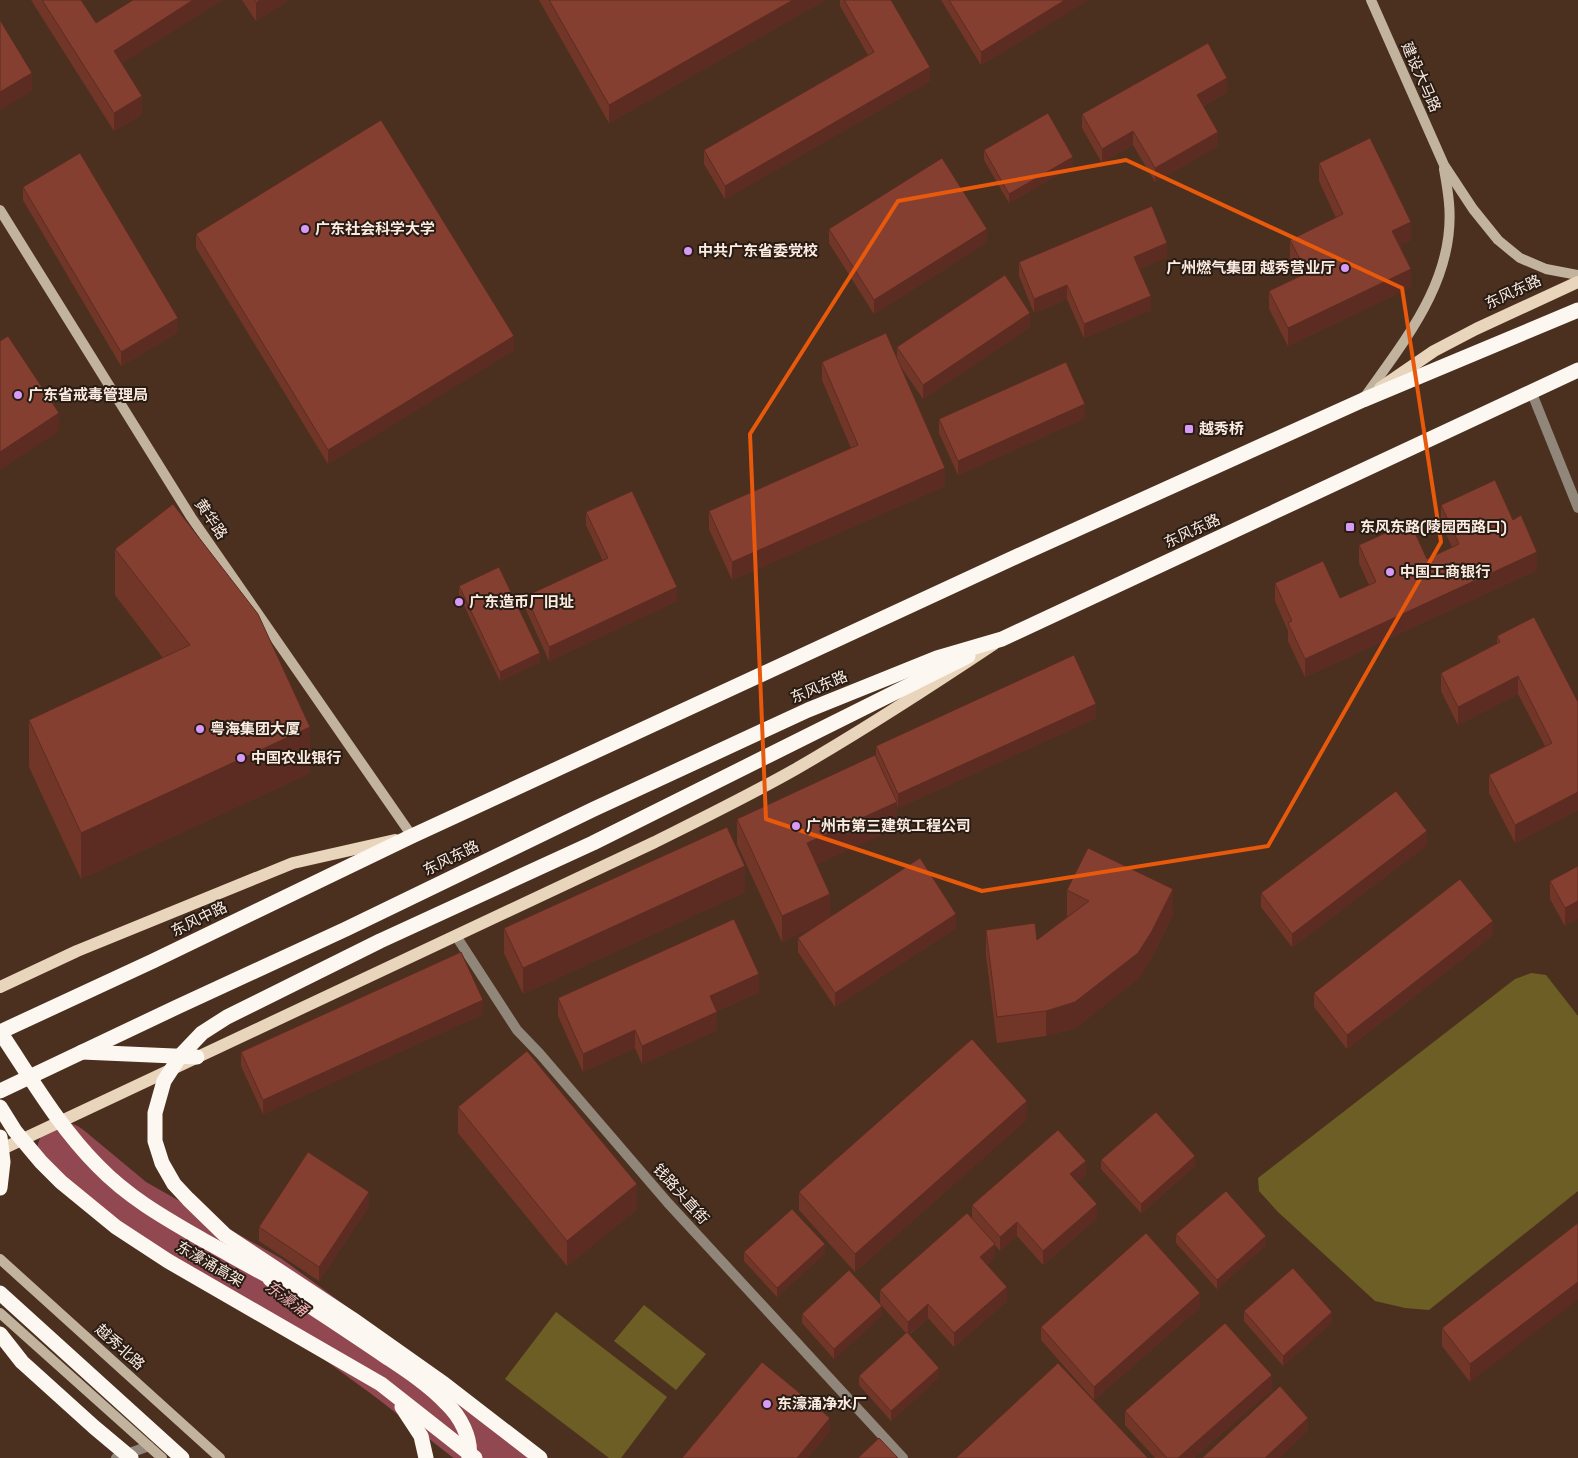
<svg xmlns="http://www.w3.org/2000/svg" width="1578" height="1458" font-family="'Space Grotesk','Noto Sans SC',sans-serif">
<style>
.green{fill:#6d5e25}
.lines{fill:none;stroke-linecap:round;stroke-linejoin:round}
.river{stroke:#914851;stroke-width:56}
.lane{stroke:#90867a;stroke-width:10}
.secondary{stroke:#c2b39f;stroke-width:10}
.primary{stroke:#e9d5bc;stroke-width:12}
.highway{stroke:#fcf7f1;stroke-width:15}
.wall{fill:#723629}
.shaded-wall{fill:#5c2c22}
.building{fill:#843f30;stroke:#5c2c22}
.marked{fill:none;stroke:#e8590c;stroke-width:4;stroke-linejoin:round}
.poi-dot{fill:#d89af8;stroke:#281c14;stroke-width:2}
.labels{text-anchor:middle;stroke-width:4;stroke-linejoin:round;paint-order:stroke}
.street-label{font-size:15px;fill:#fcebe0;stroke:#281c14}
.poi-label{font-size:15px;font-weight:bold;fill:#fcebe0;stroke:#281c14;text-anchor:start}
.water-label{font-size:16px;font-style:italic;fill:#f2b0b5;stroke:#281c14}
</style>
<rect width="100%" height="100%" fill="#4b301f"/>
<!-- green -->
<g class="green">
<polygon points="1531,973 1546,975 1578,1016 1578,1191 1429,1310 1405,1308 1375,1301 1278,1212 1259,1191 1258,1178 1515,979"/>
<polygon points="644,1305 706,1354 676,1390 614,1341"/>
<polygon points="556,1312 667,1397 621,1458 609,1458 505,1379"/>
</g>
<g class="lines">
<!-- river -->
<polyline class="river" points="65,1151 130,1205 266,1282 394,1376 499,1458"/>
<!-- lane -->
<g class="lane">
<polyline points="1531,391 1578,508"/>
<polyline points="456,936 517,1030 540,1054 668,1203 903,1458"/>
<polyline points="116,1458 149,1446"/>
</g>
<!-- secondary -->
<g class="secondary">
<polyline points="1371,0 1444,165 1473,209 1498,240 1520,258 1546,269 1578,275"/>
<polyline points="0,210 191,517 412,836"/>
<path d="M1364,398C1405,340 1456,279 1449,203C1448,191 1446,180 1444,169"/>
<polyline points="0,1259 220,1458"/>
<polyline points="0,1313 162,1458"/>
</g>
<!-- primary -->
<g class="primary">
<polyline points="1380,388 1434,351 1476,329 1578,282"/>
<polyline points="0,987 77,951 293,863 395,840"/>
<path d="M0,1150L655,842C701,819 748,796 794,770C862,731 928,688 994,644"/>
</g>
<!-- highway -->
<g class="highway">
<polyline points="0,1032 153,961 412,836 1022,554 1363,400 1578,310"/>
<path d="M0,1032C31,1078 59,1127 98,1166C129,1198 165,1218 203,1240C229,1254 254,1269 280,1282"/>
<polyline points="82,1052 197,1057"/>
<polyline points="0,1091 177,1007 346,929 594,809 808,710 937,658 1002,639 1578,370"/>
<polyline points="0,1107 15,1131 41,1162 61,1182 116,1227 168,1261 381,1384 475,1458"/>
<polyline points="0,1137 3,1162 0,1188"/>
<path d="M270,1279C308,1305 347,1330 385,1356C406,1370 428,1384 446,1403C460,1416 472,1438 469,1458"/>
<polyline points="0,1293 182,1458"/>
<polyline points="0,1334 22,1362 94,1427 131,1458"/>
<polyline points="402,1407 421,1436 426,1458"/>
<polyline points="540,1458 444,1384 352,1319 225,1235 188,1199 174,1184 162,1163 155,1141 155,1113 164,1081 181,1055 202,1033 227,1017 380,941 593,843 968,656"/>
</g>
</g>
<!-- wall -->
<g class="wall">
<polygon points="31,0 81,0 96,23 222,0 122,63 142,114 114,131"/>
<polygon points="242,0 287,0 287,1 256,21"/>
<polygon points="539,0 825,0 609,123"/>
<polygon points="840,0 891,0 930,81 725,199 704,164 704,150 868,55 840,6"/>
<polygon points="941,0 1088,0 981,65"/>
<polygon points="1227,92 1203,106 1218,146 1155,182 1133,145 1102,163 1082,128 1082,114"/>
<polygon points="984,150 1073,166 1009,203 984,160"/>
<polygon points="1319,163 1411,240 1400,245 1411,287 1288,346 1269,309 1269,291 1299,276 1290,258 1290,240 1336,218 1319,181"/>
<polygon points="23,187 178,332 121,366 23,200"/>
<polygon points="829,229 987,242 874,314 829,243"/>
<polygon points="196,234 514,350 328,464 196,248"/>
<polygon points="1167,257 1139,269 1151,310 1084,338 1067,299 1034,313 1019,276 1019,262"/>
<polygon points="1030,327 923,399 899,364 945,486 732,580 709,529 709,511 851,448 822,380 822,362 897,360 897,347"/>
<polygon points="1085,418 958,475 939,433 939,419"/>
<polygon points="1441,505 1513,520 1537,570 1305,677 1288,641 1288,631 1275,601 1275,583 1340,598 1369,585 1359,563 1359,545 1427,559 1452,547 1441,523"/>
<polygon points="586,512 677,601 549,661 526,610 526,596 603,561 586,525"/>
<polygon points="115,549 310,773 81,879 29,767 29,720 163,658 115,595"/>
<polygon points="459,586 540,662 500,681 459,595"/>
<polygon points="1497,636 1578,702 1578,810 1515,843 1489,793 1489,775 1545,746 1518,694 1458,725 1441,691 1441,673 1497,644"/>
<polygon points="1096,718 898,808 897,804 897,828 816,864 830,917 956,928 835,1007 798,952 798,938 817,925 782,942 737,844 737,819 876,757 876,746"/>
<polygon points="1427,845 1292,947 1261,907 1261,893"/>
<polygon points="1578,866 1565,926 1550,899 1550,881"/>
<polygon points="1067,890 1173,914 1152,957 1138,979 1075,1028 1046,1036 997,1043 986,955 986,930 1037,940 1068,916 1067,916"/>
<polygon points="745,892 523,994 504,953 504,928"/>
<polygon points="1493,935 1347,1049 1314,1007 1314,993"/>
<polygon points="759,992 717,1011 717,1030 642,1064 635,1048 583,1072 558,1016 558,998"/>
<polygon points="483,1014 263,1114 241,1066 241,1052"/>
<polygon points="458,1107 637,1209 567,1266 458,1133"/>
<polygon points="1027,1119 855,1272 799,1210 799,1192"/>
<polygon points="1101,1160 1195,1166 1141,1213 1101,1169"/>
<polygon points="1086,1175 1077,1182 1097,1218 1043,1265 1017,1236 1000,1251 995,1245 995,1258 987,1265 1007,1301 954,1347 928,1318 909,1335 939,1377 891,1421 859,1385 859,1376 906,1333 882,1306 882,1315 834,1359 802,1323 802,1314 880,1304 880,1290 972,1218 972,1205"/>
<polygon points="369,1206 319,1281 259,1241 259,1227"/>
<polygon points="1578,1223 1470,1382 1442,1346 1442,1328"/>
<polygon points="1176,1234 1266,1245 1217,1289 1176,1243"/>
<polygon points="744,1252 825,1253 777,1297 744,1261"/>
<polygon points="1200,1307 1094,1400 1041,1340 1041,1327"/>
<polygon points="1244,1311 1332,1322 1283,1366 1244,1321"/>
<polygon points="1272,1389 1194,1458 1155,1458 1125,1425 1125,1411"/>
</g>
<!-- shaded-wall -->
<g class="shaded-wall">
<polygon points="193,0 222,0 114,69 114,51"/>
<polygon points="260,0 287,0 287,1 256,21 256,3"/>
<polygon points="793,0 825,0 609,123 609,105"/>
<polygon points="1065,0 1088,0 981,65 981,52"/>
<polygon points="930,67 930,81 725,199 725,186"/>
<polygon points="32,73 32,91 0,110 0,92"/>
<polygon points="1227,78 1227,92 1197,109 1197,95"/>
<polygon points="142,96 142,114 114,131 114,113"/>
<polygon points="1133,131 1133,145 1102,163 1102,149"/>
<polygon points="1218,132 1218,146 1155,182 1155,168"/>
<polygon points="1073,157 1073,166 1009,203 1009,194"/>
<polygon points="1411,222 1411,240 1392,249 1392,231"/>
<polygon points="987,229 987,242 874,314 874,300"/>
<polygon points="1167,243 1167,257 1134,271 1134,257"/>
<polygon points="1411,269 1411,287 1288,346 1288,328"/>
<polygon points="1067,285 1067,299 1034,313 1034,299"/>
<polygon points="1151,296 1151,310 1084,338 1084,324"/>
<polygon points="1030,313 1030,327 923,399 923,385"/>
<polygon points="178,318 178,332 121,366 121,352"/>
<polygon points="514,336 514,350 328,464 328,450"/>
<polygon points="1085,404 1085,418 958,475 958,461"/>
<polygon points="59,413 59,431 0,470 0,452"/>
<polygon points="945,468 945,486 732,580 732,562"/>
<polygon points="1537,552 1537,570 1305,677 1305,659"/>
<polygon points="677,587 677,601 549,661 549,647"/>
<polygon points="540,653 540,662 500,681 500,672"/>
<polygon points="1518,676 1518,694 1458,725 1458,707"/>
<polygon points="1096,704 1096,718 898,808 898,794"/>
<polygon points="310,727 310,773 81,879 81,833"/>
<polygon points="1578,792 1578,810 1515,843 1515,825"/>
<polygon points="897,802 897,828 807,869 807,843"/>
<polygon points="1427,831 1427,845 1292,947 1292,934"/>
<polygon points="745,866 745,892 523,994 523,968"/>
<polygon points="1173,889 1173,914 1152,957 1138,979 1075,1028 1046,1036 1046,1011"/>
<polygon points="830,894 830,920 782,942 782,916"/>
<polygon points="1578,901 1578,919 1565,926 1565,908"/>
<polygon points="956,914 956,928 835,1007 835,993"/>
<polygon points="1493,921 1493,935 1347,1049 1347,1035"/>
<polygon points="759,974 759,992 710,1014 710,996"/>
<polygon points="483,1000 483,1014 263,1114 263,1100"/>
<polygon points="717,1012 717,1030 642,1064 642,1046"/>
<polygon points="635,1030 635,1048 583,1072 583,1054"/>
<polygon points="1027,1101 1027,1119 855,1272 855,1254"/>
<polygon points="1195,1156 1195,1166 1141,1213 1141,1204"/>
<polygon points="1086,1161 1086,1175 1070,1188 1070,1174"/>
<polygon points="637,1184 637,1209 567,1266 567,1241"/>
<polygon points="369,1192 369,1206 319,1281 319,1267"/>
<polygon points="1097,1204 1097,1218 1043,1265 1043,1251"/>
<polygon points="1017,1222 1017,1236 1000,1251 1000,1237"/>
<polygon points="1266,1236 1266,1245 1217,1289 1217,1280"/>
<polygon points="825,1244 825,1253 777,1297 777,1288"/>
<polygon points="995,1244 995,1258 980,1271 980,1257"/>
<polygon points="1578,1282 1578,1300 1470,1382 1470,1364"/>
<polygon points="1007,1287 1007,1301 954,1347 954,1333"/>
<polygon points="1200,1293 1200,1307 1094,1400 1094,1387"/>
<polygon points="928,1304 928,1318 908,1335 908,1322"/>
<polygon points="882,1306 882,1315 834,1359 834,1349"/>
<polygon points="1332,1312 1332,1322 1283,1366 1283,1356"/>
<polygon points="939,1368 939,1377 891,1421 891,1411"/>
<polygon points="1272,1375 1272,1389 1194,1458 1178,1458"/>
<polygon points="830,1418 830,1432 808,1458 797,1458"/>
<polygon points="1308,1418 1308,1431 1280,1458 1265,1458"/>
</g>
<!-- building -->
<g class="building">
<polygon points="42,0 81,0 96,23 133,0 193,0 114,51 142,96 114,113"/>
<polygon points="254,0 260,0 256,3"/>
<polygon points="549,0 793,0 609,105"/>
<polygon points="844,0 891,0 930,67 725,186 704,150 874,52"/>
<polygon points="949,0 1065,0 981,52"/>
<polygon points="0,20 32,73 0,92"/>
<polygon points="1208,43 1227,78 1197,95 1218,132 1155,168 1133,131 1102,149 1082,114"/>
<polygon points="1048,113 1073,157 1009,194 984,150"/>
<polygon points="381,120 514,336 328,450 196,234"/>
<polygon points="1370,138 1411,222 1392,231 1411,269 1288,328 1269,291 1307,273 1290,240 1343,214 1319,163"/>
<polygon points="80,153 178,318 121,352 23,187"/>
<polygon points="942,158 987,229 874,300 829,229"/>
<polygon points="1152,206 1167,243 1134,257 1151,296 1084,324 1067,285 1034,299 1019,262"/>
<polygon points="1005,275 1030,313 923,385 897,347"/>
<polygon points="886,333 945,468 732,562 709,511 858,445 822,362"/>
<polygon points="8,336 59,413 0,452 0,341"/>
<polygon points="1066,362 1085,404 958,461 939,419"/>
<polygon points="1495,480 1513,520 1521,515 1537,552 1305,659 1288,623 1292,621 1275,583 1323,561 1340,598 1376,582 1359,545 1410,522 1427,559 1459,544 1441,505"/>
<polygon points="632,491 677,587 549,647 526,596 608,558 586,512"/>
<polygon points="173,504 258,614 310,727 81,833 29,720 190,645 115,549"/>
<polygon points="499,567 540,653 500,672 459,586"/>
<polygon points="1534,617 1578,702 1578,792 1515,825 1489,775 1552,743 1518,676 1458,707 1441,673 1500,642 1497,636"/>
<polygon points="1074,655 1096,704 898,794 876,746"/>
<polygon points="875,755 897,802 807,843 830,894 782,916 737,819"/>
<polygon points="1396,791 1427,831 1292,934 1261,893"/>
<polygon points="727,827 745,866 523,968 504,928"/>
<polygon points="1088,848 1173,889 1152,931 1138,953 1075,1002 1046,1011 997,1017 986,930 1035,923 1037,940 1089,901 1067,890"/>
<polygon points="920,858 956,914 835,993 798,938"/>
<polygon points="1578,866 1578,901 1565,908 1550,881"/>
<polygon points="1460,879 1493,921 1347,1035 1314,993"/>
<polygon points="734,919 759,974 710,996 717,1012 642,1046 635,1030 583,1054 558,998"/>
<polygon points="461,952 483,1000 263,1100 241,1052"/>
<polygon points="972,1039 1027,1101 855,1254 799,1192"/>
<polygon points="527,1051 637,1184 567,1241 458,1107"/>
<polygon points="1156,1112 1195,1156 1141,1204 1101,1160"/>
<polygon points="1058,1130 1086,1161 1070,1174 1097,1204 1043,1251 1017,1222 1000,1237 972,1205"/>
<polygon points="308,1152 369,1192 319,1267 259,1227"/>
<polygon points="1226,1191 1266,1236 1217,1280 1176,1234"/>
<polygon points="792,1209 825,1244 777,1288 744,1252"/>
<polygon points="967,1213 995,1244 980,1257 1007,1287 954,1333 928,1304 908,1322 880,1290"/>
<polygon points="1578,1223 1578,1282 1470,1364 1442,1328"/>
<polygon points="1146,1233 1200,1293 1094,1387 1041,1327"/>
<polygon points="1293,1268 1332,1312 1283,1356 1244,1311"/>
<polygon points="849,1270 882,1306 834,1349 802,1314"/>
<polygon points="1225,1323 1272,1375 1178,1458 1167,1458 1125,1411"/>
<polygon points="907,1332 939,1368 891,1411 859,1376"/>
<polygon points="762,1362 830,1418 797,1458 682,1458"/>
<polygon points="1058,1363 1148,1458 956,1458"/>
<polygon points="1280,1386 1308,1418 1265,1458 1202,1458"/>
<polygon points="879,1438 898,1458 858,1458"/>
</g>
<!-- marked area -->
<path class="marked" d="M1126,160L1402,288L1441,542L1268,846L982,891L766,819L750,434L898,201Z"/>
<!-- markers -->
<g class="poi-dot">
<circle cx="305" cy="229" r="5"/>
<circle cx="688" cy="251" r="5"/>
<circle cx="1345" cy="268" r="5"/>
<circle cx="18" cy="395" r="5"/>
<rect x="1184" y="424" width="10" height="10" rx="2.5"/>
<rect x="1345" y="522" width="10" height="10" rx="2.5"/>
<circle cx="1390" cy="572" r="5"/>
<circle cx="459" cy="602" r="5"/>
<circle cx="200" cy="729" r="5"/>
<circle cx="241" cy="758" r="5"/>
<circle cx="796" cy="826" r="5"/>
<circle cx="767" cy="1404" r="5"/>
</g>
<g class="labels">
<!-- street labels -->
<g class="street-label">
<text transform="translate(1421 77) rotate(66)" y="5">建设大马路</text>
<text transform="translate(1513 292) rotate(-25)" y="5">东风东路</text>
<text transform="translate(211 519) rotate(56)" y="5">黄华路</text>
<text transform="translate(1192 531) rotate(-25)" y="5">东风东路</text>
<text transform="translate(819 687) rotate(-23)" y="5">东风东路</text>
<text transform="translate(451 858) rotate(-26)" y="5">东风东路</text>
<text transform="translate(199 919) rotate(-26)" y="5">东风中路</text>
<text transform="translate(681 1194) rotate(48)" y="5">钱路头直街</text>
<text transform="translate(210 1264) rotate(30)" y="5">东濠涌高架</text>
<text transform="translate(120 1347) rotate(42)" y="5">越秀北路</text>
</g>
<!-- poi labels -->
<g class="poi-label">
<text x="315" y="234">广东社会科学大学</text>
<text x="698" y="256">中共广东省委党校</text>
<text x="1335" y="273" text-anchor="end">广州燃气集团 越秀营业厅</text>
<text x="28" y="400">广东省戒毒管理局</text>
<text x="1199" y="434">越秀桥</text>
<text x="1360" y="532">东风东路(陵园西路口)</text>
<text x="1400" y="577">中国工商银行</text>
<text x="469" y="607">广东造币厂旧址</text>
<text x="210" y="734">粤海集团大厦</text>
<text x="251" y="763">中国农业银行</text>
<text x="806" y="831">广州市第三建筑工程公司</text>
<text x="777" y="1409">东濠涌净水厂</text>
</g>
<!-- water labels -->
<g class="water-label">
<text transform="translate(287 1298) rotate(36)" y="6">东濠涌</text>
</g>
</g>
</svg>
